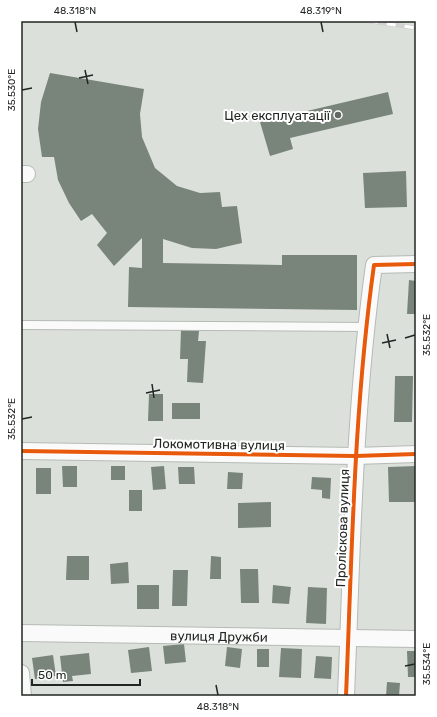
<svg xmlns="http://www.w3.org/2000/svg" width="437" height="717" font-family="Rubik,sans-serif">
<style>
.building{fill:#79847a}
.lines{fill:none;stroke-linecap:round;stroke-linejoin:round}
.lane-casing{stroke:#b5bab5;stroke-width:10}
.street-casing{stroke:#b5bab5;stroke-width:18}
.lane{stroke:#fafafa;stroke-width:8}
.street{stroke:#fafafa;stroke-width:16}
.rail-casing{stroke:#d1d2d1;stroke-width:4.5}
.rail{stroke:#fff;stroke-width:3;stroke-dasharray:9;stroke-linecap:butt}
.cycleway-casing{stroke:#fff;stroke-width:6}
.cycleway{stroke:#e8590c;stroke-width:4}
.ticks{fill:none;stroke:#222622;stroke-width:1.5}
.poi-dot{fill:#636763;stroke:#fff;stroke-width:1.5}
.labels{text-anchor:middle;stroke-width:4;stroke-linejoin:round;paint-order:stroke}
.poi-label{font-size:13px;fill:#222622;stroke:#fff;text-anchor:end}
.street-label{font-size:13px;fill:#222622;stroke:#fff}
.neatline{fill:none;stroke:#222622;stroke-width:1.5}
.ticks-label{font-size:10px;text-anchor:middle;fill:#222622}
</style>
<rect width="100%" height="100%" fill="#dbe0db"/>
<!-- building -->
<g class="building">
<polygon points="50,73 144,89 140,114 142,137 155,168 177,186 200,193 220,192 222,207 237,206 242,243 216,249 192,248 163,239 163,263 282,265 282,255 357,255 357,310 128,307 129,267 142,268 142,238 114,266 97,245 107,233 92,214 81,221 69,203 58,180 54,157 42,157 38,129 41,102"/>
<polygon points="388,92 393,114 290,138 293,149 270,156 260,122"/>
<polygon points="406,171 407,207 365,208 363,173"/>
<polygon points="409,280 416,281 416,314 407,314"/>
<polygon points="181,330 199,331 198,341 206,341 203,383 187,382 188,359 180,359"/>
<polygon points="395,376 413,376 412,422 394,422"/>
<polygon points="149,394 163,394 163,421 148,421"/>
<rect x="172" y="403" width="28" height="16"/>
<polygon points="62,466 77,466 77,487 63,487"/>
<rect x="111" y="466" width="14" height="14"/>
<polygon points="164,466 166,489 153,490 151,467"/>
<polygon points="416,466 416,502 389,502 388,467"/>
<polygon points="178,467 194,467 195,484 179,484"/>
<rect x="36" y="468" width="15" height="26"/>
<polygon points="228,472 243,473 242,489 227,489"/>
<polygon points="312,477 331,478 330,499 322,498 322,490 311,489"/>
<rect x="129" y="490" width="13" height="21"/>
<polygon points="271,502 271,527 238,528 238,503"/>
<polygon points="67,556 89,556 89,580 66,580"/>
<polygon points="211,556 221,557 221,579 210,579"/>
<polygon points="128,562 129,583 111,584 110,564"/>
<polygon points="240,569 258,569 259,603 241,603"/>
<polygon points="173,570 188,570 187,606 172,606"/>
<rect x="137" y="585" width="22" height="24"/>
<polygon points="273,585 291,587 289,604 272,603"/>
<polygon points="308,587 327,588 326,624 306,623"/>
<polygon points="184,644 186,662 165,664 163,646"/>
<polygon points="149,647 152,671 131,673 128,650"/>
<polygon points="227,647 242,649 240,668 225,666"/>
<polygon points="281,648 302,649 301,678 279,677"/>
<rect x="257" y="649" width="12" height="18"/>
<polygon points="407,651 416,651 416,677 408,677"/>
<polygon points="89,653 91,674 72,676 73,681 63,682 60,656"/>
<polygon points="53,655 56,676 35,679 32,658"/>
<polygon points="316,656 332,657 331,679 314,678"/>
<polygon points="387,682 400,683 399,696 386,696"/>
</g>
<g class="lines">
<defs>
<polyline id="lane" points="21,325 365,327"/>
<g id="street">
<polyline points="21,174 27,174"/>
<polyline points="21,451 355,456 416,454"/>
<path id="s1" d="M21,633L416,639"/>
<polyline points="21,673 23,696"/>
<path d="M346,696C352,552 354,408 374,265L416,264"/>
</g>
</defs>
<!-- lane casing -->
<use href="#lane" class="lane-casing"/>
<!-- street casing -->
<use href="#street" class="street-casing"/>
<!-- lane -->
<use href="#lane" class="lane"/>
<!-- street -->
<use href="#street" class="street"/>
<defs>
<polyline id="rail" points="369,21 416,28"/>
</defs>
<!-- rail casing -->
<use href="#rail" class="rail-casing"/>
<!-- rail -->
<use href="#rail" class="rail"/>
<defs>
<g id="cycleway">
<polyline points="21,451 355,456 416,454"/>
<path d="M346,696C352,552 354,408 374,265L416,264"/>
</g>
</defs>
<!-- cycleway casing -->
<use href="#cycleway" class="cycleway-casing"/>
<!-- cycleway -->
<use href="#cycleway" class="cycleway"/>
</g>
<!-- ticks -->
<path class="ticks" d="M75,22L77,32M321,22L323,32M85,70L88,84M79,78L93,75M22,90L32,88M387,334L390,348M405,338L415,335M382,343L396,340M152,384L154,398M146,393L160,390M22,419L32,417M405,666L415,664M216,685L218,695"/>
<!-- markers -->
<circle class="poi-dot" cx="338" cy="115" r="4"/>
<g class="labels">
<!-- poi labels -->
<g class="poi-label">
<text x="330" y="120">Цех експлуатації</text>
</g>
<!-- street labels -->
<g class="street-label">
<text transform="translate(219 444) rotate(1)" y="5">Локомотивна вулиця</text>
<text transform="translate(342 528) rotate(-88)" y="5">Проліскова вулиця</text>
<text dy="5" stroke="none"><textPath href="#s1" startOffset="198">вулиця Дружби</textPath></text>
</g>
</g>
<!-- border -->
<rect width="437" height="717" fill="none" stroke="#ffffff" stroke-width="44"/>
<!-- scale -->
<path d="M32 679v6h108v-6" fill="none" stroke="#222622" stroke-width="2"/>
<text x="38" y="679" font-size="12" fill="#222622" stroke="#ffffff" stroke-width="3" paint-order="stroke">50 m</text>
<rect x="22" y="22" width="393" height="673" class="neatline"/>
<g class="ticks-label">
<text x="75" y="14">48.318°N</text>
<text x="321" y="14">48.319°N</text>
<text transform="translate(11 90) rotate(-90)" y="4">35.530°E</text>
<text transform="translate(426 335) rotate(-90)" y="4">35.532°E</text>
<text transform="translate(11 419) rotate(-90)" y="4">35.532°E</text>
<text transform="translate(426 664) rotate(-90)" y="4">35.534°E</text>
<text x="218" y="710">48.318°N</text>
</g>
</svg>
